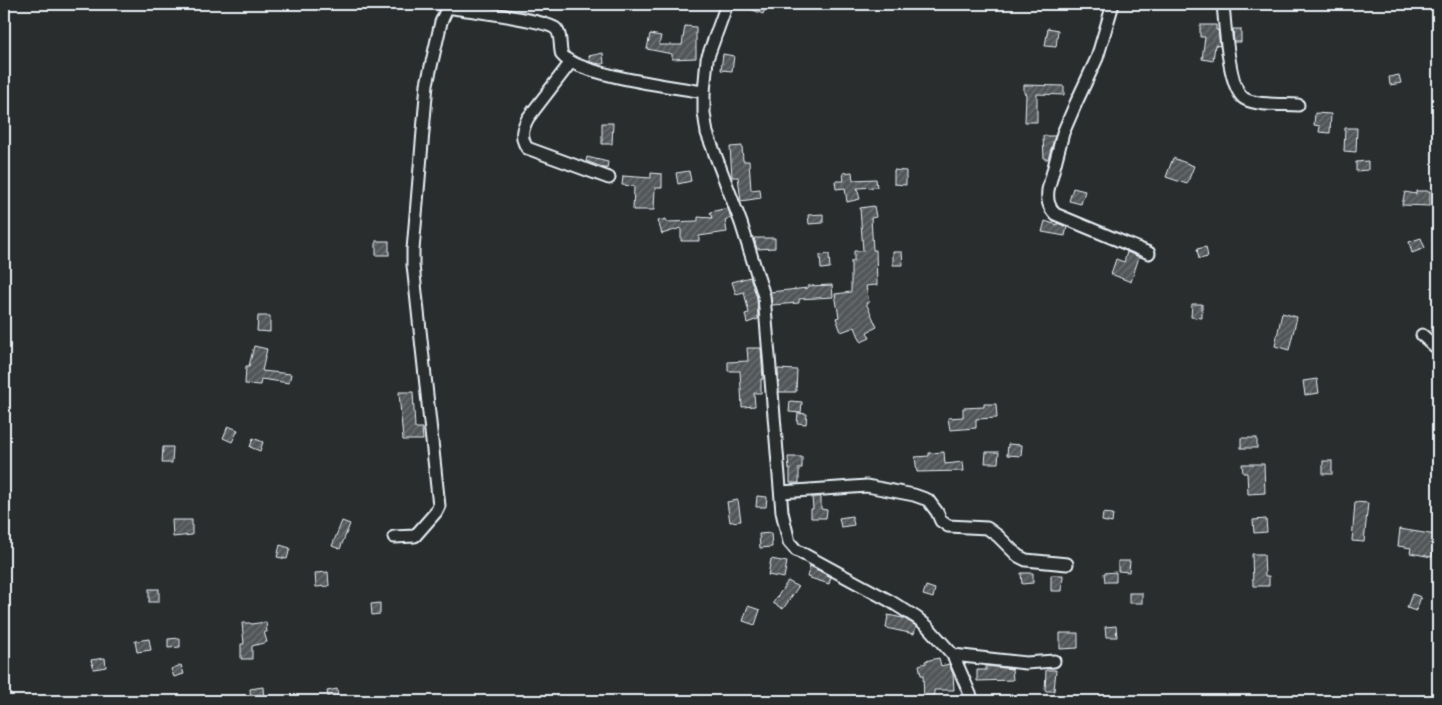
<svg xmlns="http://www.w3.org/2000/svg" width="1442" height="705" font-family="'Playpen Sans',sans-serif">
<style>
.building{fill:url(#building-hatch);stroke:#e8f1f8}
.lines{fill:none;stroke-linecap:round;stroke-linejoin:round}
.minor-casing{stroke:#e8f1f8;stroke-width:15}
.minor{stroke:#2a2d2e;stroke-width:11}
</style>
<defs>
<pattern id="building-hatch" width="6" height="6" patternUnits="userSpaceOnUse" patternTransform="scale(1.25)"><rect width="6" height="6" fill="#535759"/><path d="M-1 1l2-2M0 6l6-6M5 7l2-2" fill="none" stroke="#6c7072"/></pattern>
</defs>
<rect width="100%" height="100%" fill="#2a2d2e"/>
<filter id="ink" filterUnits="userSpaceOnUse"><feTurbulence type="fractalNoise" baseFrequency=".02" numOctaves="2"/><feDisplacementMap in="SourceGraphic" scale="10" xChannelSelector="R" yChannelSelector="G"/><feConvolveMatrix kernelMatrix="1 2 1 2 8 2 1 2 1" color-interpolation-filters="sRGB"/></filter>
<g filter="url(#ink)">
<!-- building -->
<g class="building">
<polygon points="738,4 767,4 763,14"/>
<polygon points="1200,25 1216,25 1216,30 1218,30 1220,46 1215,45 1213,61 1202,59 1205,37 1200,37"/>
<polygon points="685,26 696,27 696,58 672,59 672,54 647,49 650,34 661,36 659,45 682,45"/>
<polygon points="1048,28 1058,30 1056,47 1045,46"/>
<polygon points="1233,29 1241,29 1241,42 1234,42"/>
<polygon points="603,53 604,64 600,64 590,62 589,56"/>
<polygon points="723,54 734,56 732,71 721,70"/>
<polygon points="1399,75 1401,83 1390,85 1389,77"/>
<polygon points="1024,85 1064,86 1064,95 1037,94 1037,122 1025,122 1026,94 1024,93"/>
<polygon points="1315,113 1331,114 1330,133 1319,132 1320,126 1314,125"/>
<polygon points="602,123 613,123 612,144 602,144"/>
<polygon points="1345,128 1357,128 1356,152 1344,151"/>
<polygon points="1043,136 1055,136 1048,159 1044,159"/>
<polygon points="742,146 743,161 749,161 751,190 760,189 761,198 741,201 738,177 732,177 730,147"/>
<polygon points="587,157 608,162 607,169 586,161"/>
<polygon points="1173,158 1194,166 1187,184 1166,177"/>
<polygon points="1368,161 1368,170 1356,171 1356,162"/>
<polygon points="894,170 906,171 906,185 894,184"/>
<polygon points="689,171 691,181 678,184 676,173"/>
<polygon points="852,172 853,180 876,179 877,187 857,188 860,199 847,202 845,188 836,189 835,181 844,181 843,173"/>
<polygon points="651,173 662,174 662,188 655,188 654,210 633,210 634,186 622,185 623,176 651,178"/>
<polygon points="1073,188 1085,191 1081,204 1069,201"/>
<polygon points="1416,191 1430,191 1430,206 1402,205 1405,192 1416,194"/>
<polygon points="874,206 876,217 871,218 873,250 876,250 877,285 866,286 869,303 866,303 877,327 867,332 870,338 861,342 855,327 841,332 836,318 839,317 835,294 851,292 851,261 854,261 854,251 863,251 860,208"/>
<polygon points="728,208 731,218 725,220 727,232 699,236 699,241 681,241 681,228 662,234 658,221 666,219 667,222 698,221 698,217 712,218 710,212"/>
<polygon points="823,214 823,223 809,224 808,215"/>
<polygon points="1045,221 1057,225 1057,223 1067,227 1065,236 1042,232"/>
<polygon points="754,238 775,238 775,248 757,249"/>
<polygon points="1421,238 1425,248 1412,253 1409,242"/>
<rect x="376" y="241" width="13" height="14"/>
<polygon points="1206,247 1208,257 1199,259 1197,249"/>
<polygon points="893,252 902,252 903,265 893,265"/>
<polygon points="1127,252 1139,257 1131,282 1111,274 1116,259 1124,262"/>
<polygon points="829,254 830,268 821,269 820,255"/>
<polygon points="750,277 757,297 758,319 747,323 745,314 749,313 744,292 736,294 732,282"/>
<polygon points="832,285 833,297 799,299 799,303 772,305 770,292 808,288 808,286"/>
<polygon points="1192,304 1202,304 1202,318 1191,317"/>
<polygon points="1282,313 1297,317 1289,350 1275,346"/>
<polygon points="258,316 270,316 270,332 257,331"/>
<polygon points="254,346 267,349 262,371 291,374 289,383 261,379 260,385 245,384 246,366 249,366"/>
<polygon points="747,348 761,348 763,379 761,379 761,393 754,393 755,406 742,407 740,371 728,371 728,362 748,361"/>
<polygon points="778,369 797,370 796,392 779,392"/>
<polygon points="1317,379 1319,393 1305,395 1303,381"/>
<polygon points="399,392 413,392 415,428 422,428 423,440 403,440"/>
<polygon points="790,401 802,402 801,413 789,412"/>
<polygon points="984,404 996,404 997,418 976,419 976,428 950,430 948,418 963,417 963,408 984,407"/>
<polygon points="798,413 807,414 806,424 797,423"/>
<polygon points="228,426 238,430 232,442 223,438"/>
<polygon points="253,438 263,442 260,451 250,447"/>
<rect x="1241" y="438" width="16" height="10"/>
<polygon points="1008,444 1022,445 1021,456 1007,455"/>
<polygon points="163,447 173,447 172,463 162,463"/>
<polygon points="944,452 945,464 963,462 964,471 917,472 915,457 929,456 929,453"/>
<polygon points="986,452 999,452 998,463 985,463"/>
<polygon points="788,457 802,457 802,468 799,468 799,483 790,483 790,469 789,469"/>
<rect x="1323" y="461" width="9" height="13"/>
<polygon points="1242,464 1264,464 1265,493 1248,494 1247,473 1243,473"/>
<polygon points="757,496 767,497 766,507 756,507"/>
<polygon points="812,497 821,497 821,509 827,510 826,518 811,518 811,509 813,509"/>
<polygon points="738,500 741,521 730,522 727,502"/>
<polygon points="1355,502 1368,503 1364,542 1352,541"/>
<polygon points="1103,513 1113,514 1112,523 1102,521"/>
<polygon points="852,516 854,525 841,527 839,518"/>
<polygon points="1266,519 1267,532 1254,533 1253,520"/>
<polygon points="172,520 192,520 192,535 173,537"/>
<polygon points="342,521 350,524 340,549 332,546"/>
<polygon points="1400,529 1436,535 1432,557 1410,553 1411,548 1398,546"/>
<polygon points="771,533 772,547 760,548 759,534"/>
<polygon points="280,545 290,548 287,559 277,557"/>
<polygon points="1252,554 1264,554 1265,576 1269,576 1269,586 1253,586"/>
<polygon points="771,559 787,562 784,578 768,575"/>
<polygon points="1118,561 1130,561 1129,572 1118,571"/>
<polygon points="810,566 831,577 829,584 807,577"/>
<polygon points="328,572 329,586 316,587 315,573"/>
<polygon points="1116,572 1116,582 1105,582 1104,573"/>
<polygon points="1021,573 1033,573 1033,583 1022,584"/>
<polygon points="1051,575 1063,575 1062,591 1051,591"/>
<polygon points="788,581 798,587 783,609 773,603"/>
<polygon points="926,586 935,589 933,598 923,595"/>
<rect x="149" y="589" width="10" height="13"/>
<rect x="1129" y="593" width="13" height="10"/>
<polygon points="1412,594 1421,597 1416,611 1407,608"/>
<polygon points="380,603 380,614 372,615 371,604"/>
<polygon points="748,606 760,610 755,625 743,621"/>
<polygon points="888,615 903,618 913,624 916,626 914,634 886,628"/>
<polygon points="266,622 267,632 264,632 267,642 252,646 252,659 241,659 241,644 244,644 242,623 250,623 251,624"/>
<polygon points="1116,626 1117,637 1106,637 1105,627"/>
<polygon points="1060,633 1078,633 1078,648 1060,649"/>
<polygon points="180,638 180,647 168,648 168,639"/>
<polygon points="149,639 151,650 137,652 135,641"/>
<polygon points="105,658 106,667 94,669 91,660"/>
<polygon points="939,658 941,666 949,664 953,674 954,690 934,690 934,701 924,701 923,675 921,675 919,665 926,663 925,661"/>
<polygon points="181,665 184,674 174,677 171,669"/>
<polygon points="986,666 1012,669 1013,680 977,681 977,670 986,670"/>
<polygon points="1046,670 1056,670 1054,691 1045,691"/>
<polygon points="263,687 264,701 251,701 250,689"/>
<polygon points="337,689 339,701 329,701 327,691"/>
</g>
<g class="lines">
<defs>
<g id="minor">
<polyline points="727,4 707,59 704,92 704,113 707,133 741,223 764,296 782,512 789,542 796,550 890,601 917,618 927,626 953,655 973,701"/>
<path d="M1113,4L1097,58L1076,103L1063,133L1048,190C1047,200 1048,206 1055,214L1149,253"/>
<path d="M1223,4C1225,23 1228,90 1245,99C1257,106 1284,104 1298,105"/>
<path d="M571,62L528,118C522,129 520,137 527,148L609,178"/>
<polyline points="1422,335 1438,349"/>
<polyline points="781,492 867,486 914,495 928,500 937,512 941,521 948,526 987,528 998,536 1018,556 1026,560 1067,564"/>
<path d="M394,537L415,536L436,512L439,506L413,265V250L427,84L441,22L446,11L449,8H454C471,11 547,20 556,29C562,35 559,48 562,55C578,75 675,87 704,92"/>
<polyline points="953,655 1026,663 1054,661"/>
</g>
</defs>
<!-- minor casing -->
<use href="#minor" class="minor-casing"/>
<!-- minor -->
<use href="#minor" class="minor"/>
</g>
</g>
<!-- margin -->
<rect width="1442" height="705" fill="none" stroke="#2a2d2e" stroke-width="20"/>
<rect x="10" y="10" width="1422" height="685" fill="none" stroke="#e8f1f8" stroke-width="2" filter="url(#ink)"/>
</svg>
